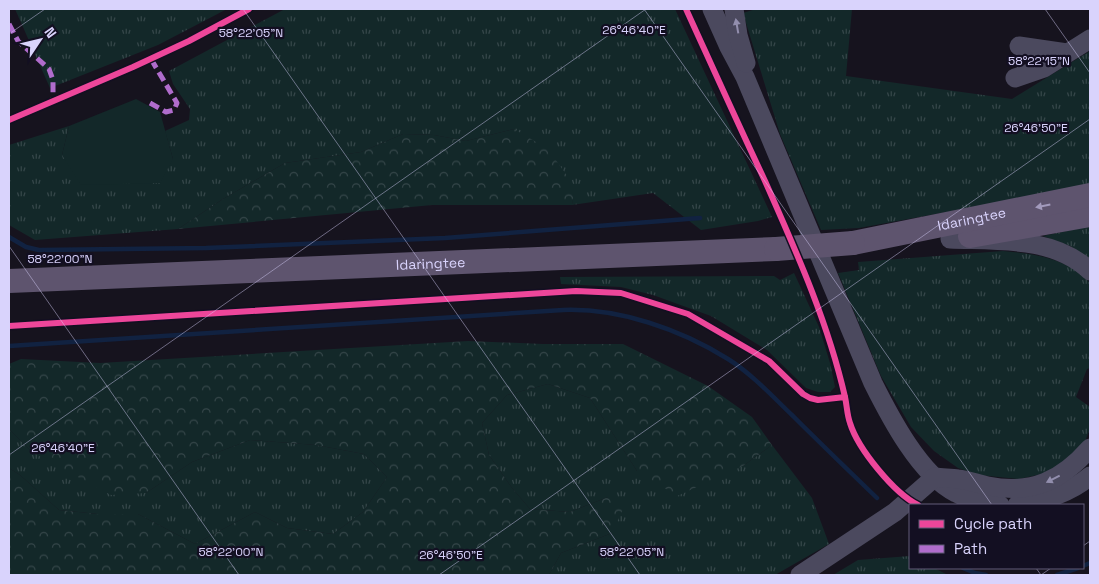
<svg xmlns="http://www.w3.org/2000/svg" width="1099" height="584" font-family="'Space Grotesk',sans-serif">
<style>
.grass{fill:url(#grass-tufts)}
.forest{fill:url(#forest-crowns)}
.park{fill:#132829}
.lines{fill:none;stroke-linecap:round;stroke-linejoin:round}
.stream{stroke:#112241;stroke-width:4.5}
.minor{stroke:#4b495e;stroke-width:19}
.major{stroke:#5e546e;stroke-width:24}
.major-bridge{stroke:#5e546e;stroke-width:24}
.quiet{stroke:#b06ccc;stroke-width:5;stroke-dasharray:10 5;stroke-linecap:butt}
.cycleway-casing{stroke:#130f22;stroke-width:9}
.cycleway{stroke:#ed469a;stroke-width:6}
.oneway{fill:#928ead}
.oneway2{fill:#a29abc}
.ticks{fill:none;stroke:#d9d3fc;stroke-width:1;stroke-opacity:0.45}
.labels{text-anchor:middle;stroke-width:4.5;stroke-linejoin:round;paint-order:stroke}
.street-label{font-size:14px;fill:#d9d3fc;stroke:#130f22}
.ticks-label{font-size:12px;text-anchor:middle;fill:#d9d3fc;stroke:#130f22;stroke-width:4.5;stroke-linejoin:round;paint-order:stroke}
</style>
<defs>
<pattern id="grass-tufts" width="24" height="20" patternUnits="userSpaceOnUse" patternTransform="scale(1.25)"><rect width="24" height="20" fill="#132829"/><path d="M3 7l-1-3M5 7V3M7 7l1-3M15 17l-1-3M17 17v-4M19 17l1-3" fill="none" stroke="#354649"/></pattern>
<pattern id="forest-crowns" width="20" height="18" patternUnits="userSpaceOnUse" patternTransform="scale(1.25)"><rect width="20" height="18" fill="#132829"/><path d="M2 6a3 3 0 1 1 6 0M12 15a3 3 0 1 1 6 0" fill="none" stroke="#354649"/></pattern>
</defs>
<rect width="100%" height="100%" fill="#16131e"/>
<!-- grass -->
<g class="grass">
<polygon points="15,9 227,9 158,45 50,88"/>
<polygon points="285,9 675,9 772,217 758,221 701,230 653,193 572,205 574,187 514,129 466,141 434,135 403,134 361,152 285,163 223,199 178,229 35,240 9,225 9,145 69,126 62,155 173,159 165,131 189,120 190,109 173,84 169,71"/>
<polygon points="756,9 852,9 846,76 1012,99 1090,51 1090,186 859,228 821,230 780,134 743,13"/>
<polygon points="1090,226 1090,259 1070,246 1043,236"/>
<path d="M1003,251C1035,254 1068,258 1090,283V368L1087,369L1076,397L1090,407V428L1082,450L1051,472L1019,479L979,475L958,468L934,451L911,427L881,376L838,273L859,270L858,262Z"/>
<polygon points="794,273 819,327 830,363 835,387 830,392 818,392 806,388 767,350 711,316 653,295 621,287 561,284 560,277 774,276 780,280"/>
<polygon points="548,384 590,398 637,471 743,466 772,445 812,498 829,544 775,575 549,575 561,553 612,533 608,497 570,512 530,509 512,488 489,455 482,423 507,395"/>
<polygon points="9,429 32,452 146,493 192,462 250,440 316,445 364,454 387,477 363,512 333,534 287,528 255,512 195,544 138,514 98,514 59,510 20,475 9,468"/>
<polygon points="910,556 910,568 934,568 948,575 833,575 858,560"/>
</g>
<!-- forest -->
<g class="forest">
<polygon points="514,129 548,149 575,187 572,205 432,205 178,229 223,199 285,163 361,152 403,134 434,135 466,141"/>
<polygon points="468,341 543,344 623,344 708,386 752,417 772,445 743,466 677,496 637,471 590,398 548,384 507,395 482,423 489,455 512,488 530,509 570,512 608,497 624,507 612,533 561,553 549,575 9,575 9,468 20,475 59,510 98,514 138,514 195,544 255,512 287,528 333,534 363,512 387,477 364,454 316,445 250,440 192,462 146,493 111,495 32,452 9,429 9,364 21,359 100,363"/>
</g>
<!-- park -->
<polygon class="park" points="136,99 160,112 173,159 160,183 81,185 62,155 69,126"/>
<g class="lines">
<!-- stream -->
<g class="stream">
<polyline points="9,237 26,247 39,250 206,248 445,238 700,218"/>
<path d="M9,346L563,310C619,308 680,329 728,359C752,374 773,397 793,416C821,444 849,471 877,498"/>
<polyline points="1083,566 1090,563"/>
<polyline points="963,568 975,573 986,575"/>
<polyline points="1057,575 1078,568"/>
</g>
<!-- minor -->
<g class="minor">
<path d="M712,9L729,47L745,77L873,383C890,417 920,475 956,493C969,500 985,503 1000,505"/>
<polyline points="734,9 738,35 746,63"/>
<polyline points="1019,46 1067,53"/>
<polyline points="1015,78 1044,68 1090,39"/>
<path d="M950,239C996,241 1054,236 1090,271"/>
<path d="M1017,505C1043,501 1069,494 1090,476"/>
<path d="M800,575L895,512L935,477C943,478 951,478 958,479C968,480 978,484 988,486C1032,495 1062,480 1090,448"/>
</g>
<!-- major -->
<g class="major">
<polyline points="970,236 1090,215"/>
<path id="s1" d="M853,243L1090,195"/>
<path id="s2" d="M9,281L776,249"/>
</g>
<!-- major-bridge -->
<polyline class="major-bridge" points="776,249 853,243"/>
<!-- quiet -->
<g class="quiet">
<polyline points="9,24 18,41 49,69 53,80 53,101"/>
<polyline points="150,103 166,112 174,110 177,103 151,59"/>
</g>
<defs>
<g id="cycleway">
<path d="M686,9C712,66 738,124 765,181C796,251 828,322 845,397"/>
<polyline points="9,120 133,67 189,41 249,9"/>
<path d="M9,326L576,291L621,293L688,314L769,361L803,394L810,398L818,400L845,397C847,406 847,415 850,423C858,449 894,493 918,505"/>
</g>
</defs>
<!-- cycleway casing -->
<use href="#cycleway" class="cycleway-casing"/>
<!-- cycleway -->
<use href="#cycleway" class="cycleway"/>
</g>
<!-- one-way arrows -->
<defs><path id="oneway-solid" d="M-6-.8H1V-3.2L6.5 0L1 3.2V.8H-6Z" transform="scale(1.25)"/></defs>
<g class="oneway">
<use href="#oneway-solid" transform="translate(737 26) rotate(-100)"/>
<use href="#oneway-solid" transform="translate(1053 479) rotate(153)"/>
</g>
<use class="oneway2" href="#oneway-solid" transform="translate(1043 206) rotate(169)"/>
<!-- ticks -->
<path class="ticks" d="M243,9L640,575M644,9L992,505M1045,9L1090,73M9,34L45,9M9,246L239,575M9,455L646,9M1083,546L1090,541M1036,568L1041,575M439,575L1090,119M1041,575L1051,568"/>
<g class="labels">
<!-- street labels -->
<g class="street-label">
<text dy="5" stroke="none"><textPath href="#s1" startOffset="121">Idaringtee</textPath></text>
<text dy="5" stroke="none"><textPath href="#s2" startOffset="422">Idaringtee</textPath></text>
</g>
</g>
<g class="ticks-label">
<text x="634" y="34">26°46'40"E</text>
<text x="251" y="37">58°22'05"N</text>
<text x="1039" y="65">58°22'15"N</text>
<text x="1036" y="132">26°46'50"E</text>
<text x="60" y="263">58°22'00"N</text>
<text x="63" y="452">26°46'40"E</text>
<text x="231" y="556">58°22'00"N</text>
<text x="632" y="556">58°22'05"N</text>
<text x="451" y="559">26°46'50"E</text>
</g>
<!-- border -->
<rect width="1099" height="584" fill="none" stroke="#d9d3fc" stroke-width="20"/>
<!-- legend -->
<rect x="909" y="504" width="175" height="65" fill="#130f22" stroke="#625d79"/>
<rect x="919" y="520" width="25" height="8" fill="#ed469a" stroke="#625d79"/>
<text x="954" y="529" font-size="15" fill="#d9d3fc">Cycle path</text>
<rect x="919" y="545" width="25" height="8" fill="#b06ccc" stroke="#625d79"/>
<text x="954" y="554" font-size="15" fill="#d9d3fc">Path</text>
<!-- north arrow -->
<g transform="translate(40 40) rotate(55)" stroke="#130f22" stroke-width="4" paint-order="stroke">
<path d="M0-4L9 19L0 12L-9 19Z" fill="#d9d3fc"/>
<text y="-8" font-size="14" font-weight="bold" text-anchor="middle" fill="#d9d3fc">N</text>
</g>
</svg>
